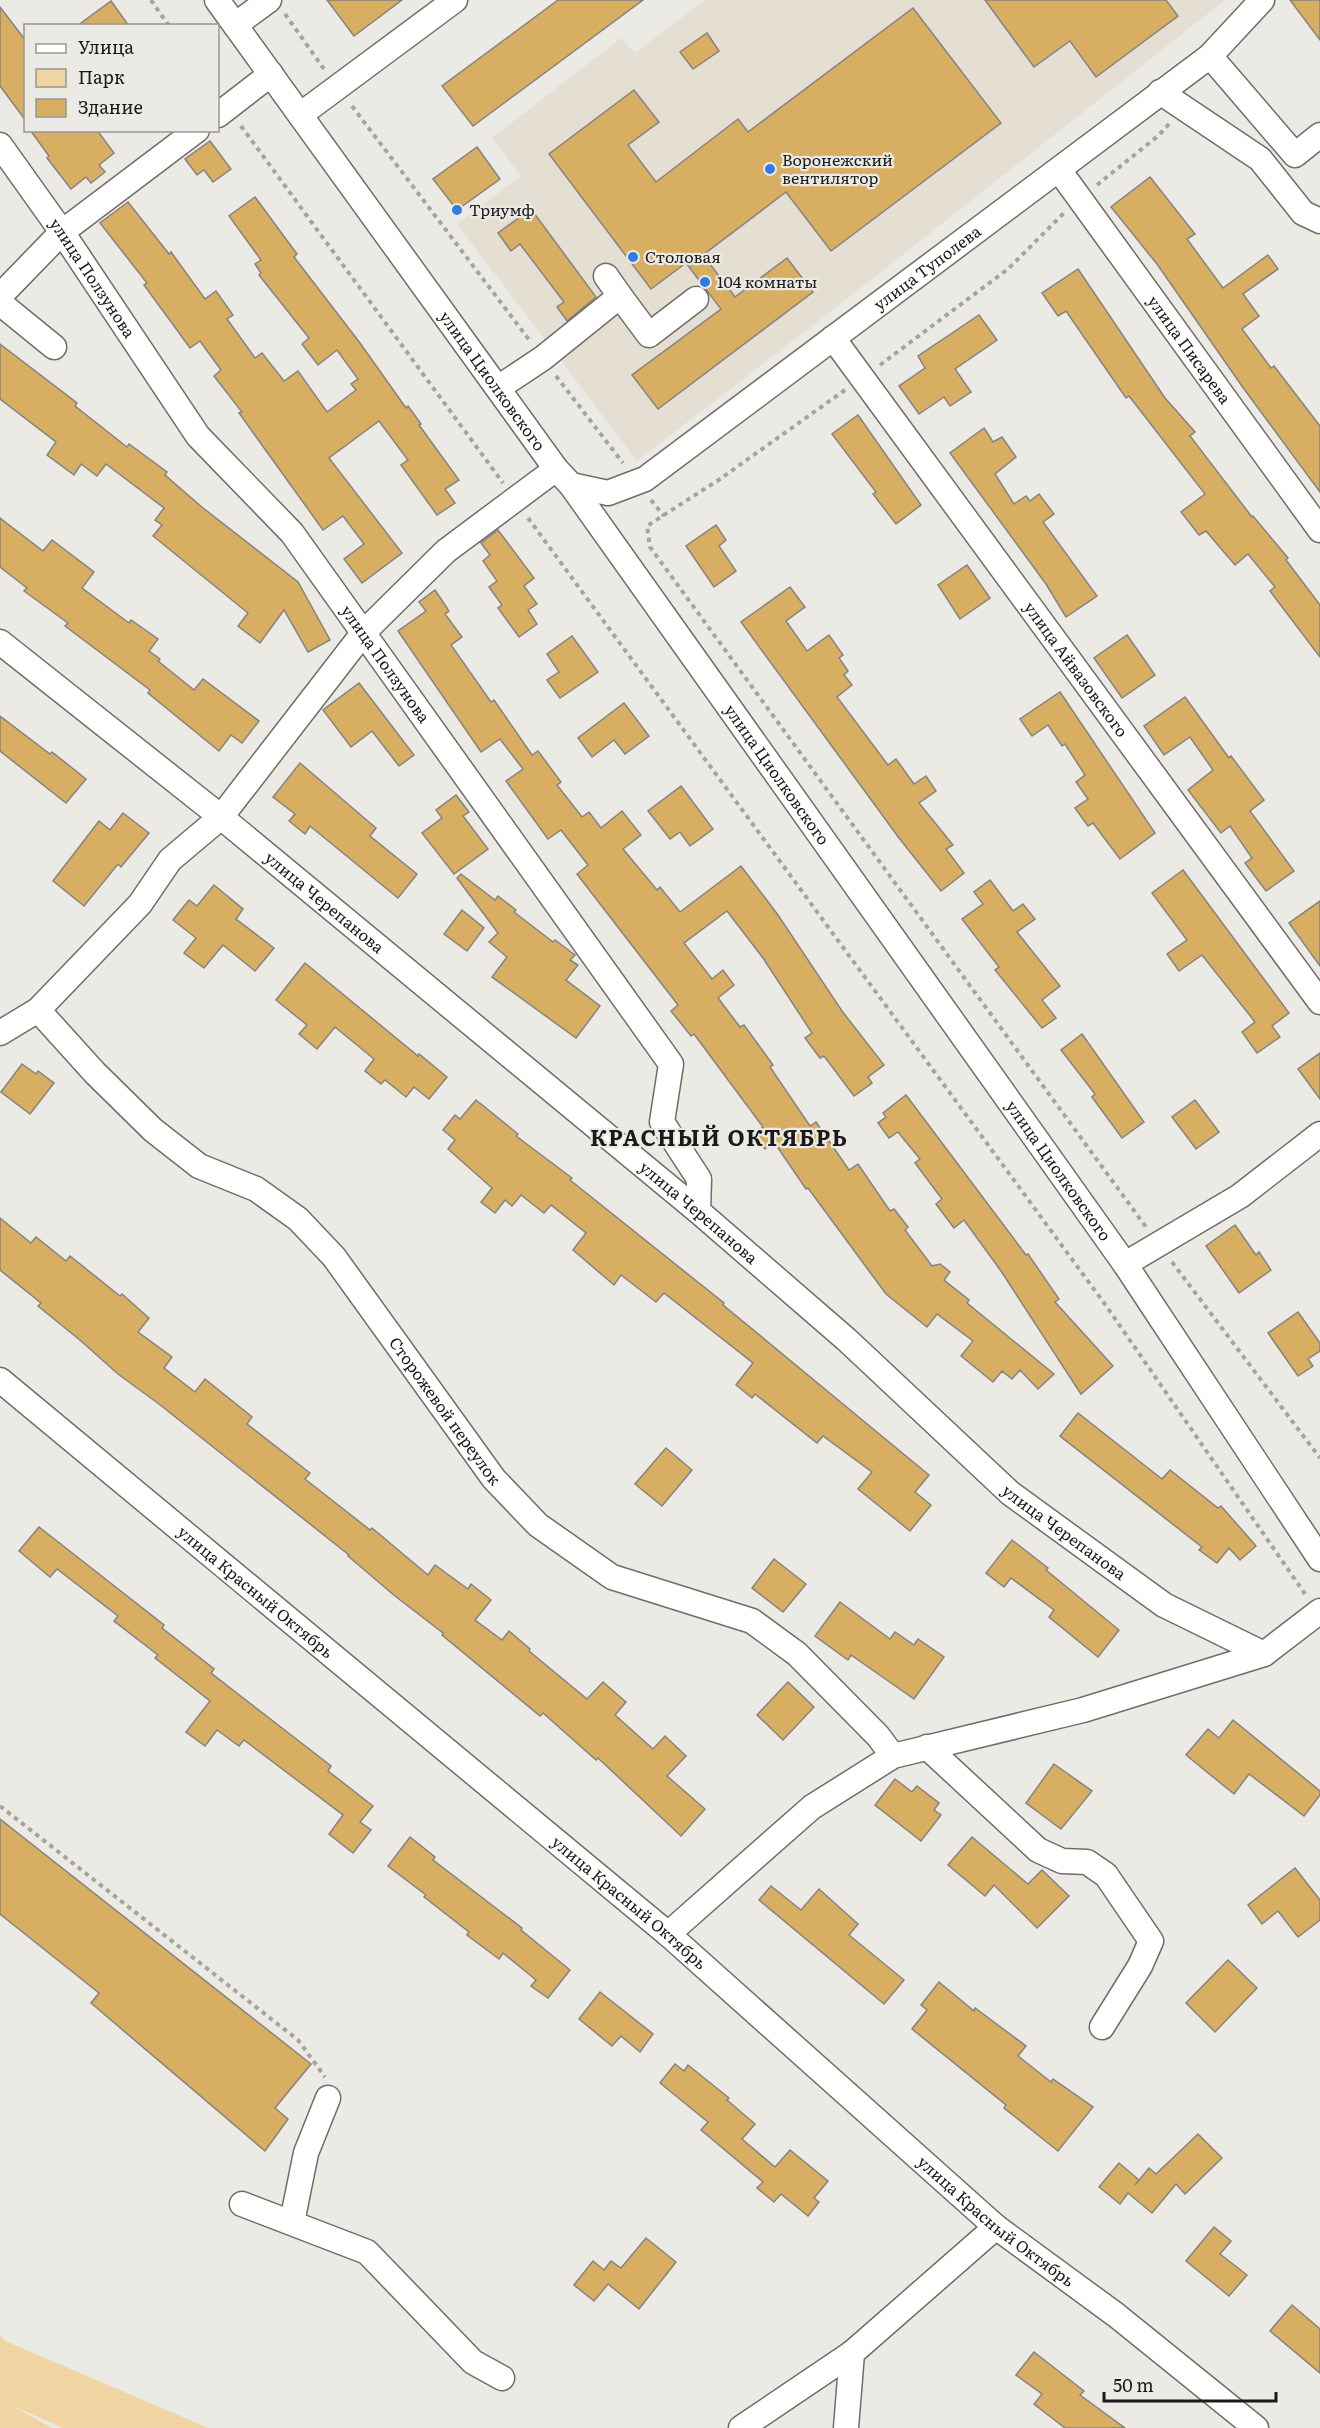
<svg xmlns="http://www.w3.org/2000/svg" width="1320" height="2428" font-family="Literata,serif">
<style>
.built{fill:#e5dfd3}
.green{fill:#f0d4a1}
.building{fill:#d8af62;stroke:#86837f;stroke-width:1.5}
.lines{fill:none;stroke-linecap:round;stroke-linejoin:round}
.minor-casing{stroke:#706d69;stroke-width:27}
.path{stroke:#a6a4a0;stroke-width:4;stroke-dasharray:4.5 4.5;stroke-linecap:butt}
.minor{stroke:#fff;stroke-width:24}
.poi-dot{fill:#2d7ce8;stroke:#eceae5;stroke-width:2}
.labels{text-anchor:middle;stroke-width:4.5;stroke-linejoin:round;paint-order:stroke}
.poi-label{font-size:16px;fill:#1b1a18;stroke:#eceae5;text-anchor:start}
.street-label{font-size:16px;fill:#1b1a18;stroke:#eceae5}
.district-label{font-size:22px;font-weight:bold;letter-spacing:1.5px;fill:#1b1a18;stroke:#eceae5}
</style>
<rect width="100%" height="100%" fill="#eceae5"/>
<!-- built -->
<polygon class="built" points="705,0 1225,0 843,302 637,461 457,224 521,176 492,138 621,38 635,53"/>
<!-- green -->
<polygon class="green" points="0,2336 5,2341 208,2428 63,2428 11,2405 52,2428 0,2428"/>
<!-- building -->
<g class="building">
<polygon points="327,0 402,0 354,36"/>
<polygon points="558,0 643,0 473,126 442,86"/>
<polygon points="985,0 1166,0 1178,16 1096,77 1070,41 1034,67"/>
<polygon points="1290,0 1320,0 1320,40"/>
<polygon points="111,1 129,26 77,26"/>
<polygon points="0,7 26,41 26,121 0,86"/>
<polygon points="913,8 1001,123 831,251 786,192 703,255 735,297 787,258 813,292 658,409 632,375 721,309 686,263 651,289 549,154 634,90 659,122 628,145 656,182 738,119 748,132"/>
<polygon points="707,33 719,51 693,69 680,52"/>
<polygon points="30,130 97,130 114,153 99,165 105,172 91,183 86,177 71,189 47,158 49,156"/>
<polygon points="210,141 231,169 213,182 204,170 197,175 185,159"/>
<polygon points="477,147 500,179 457,210 433,179"/>
<polygon points="1150,177 1195,234 1187,239 1223,288 1268,255 1278,269 1243,294 1259,316 1242,329 1271,368 1274,366 1320,426 1320,492 1244,389 1157,264 1111,207"/>
<polygon points="255,197 297,254 294,257 360,343 406,408 408,406 421,424 419,425 459,480 445,489 455,503 437,515 401,465 408,460 379,421 329,458 402,553 362,583 344,559 364,544 343,516 323,530 239,413 242,412 214,376 221,370 200,341 190,348 144,285 147,283 100,223 128,202 169,254 171,252 205,299 216,291 233,315 227,319 255,358 262,353 284,381 298,371 327,412 356,390 351,384 358,379 337,350 318,365 302,344 309,338 259,275 261,273 255,264 261,260 229,216"/>
<polygon points="531,209 596,297 567,321 557,307 564,302 520,244 511,251 498,233"/>
<polygon points="1078,269 1165,398 1195,432 1190,436 1252,517 1253,516 1288,558 1286,560 1320,605 1320,657 1270,591 1275,587 1248,554 1235,565 1206,531 1199,535 1181,512 1205,494 1129,396 1126,398 1066,311 1058,316 1042,293"/>
<polygon points="979,315 997,340 955,369 971,392 950,406 944,397 919,414 899,386 925,368 918,356"/>
<polygon points="0,344 77,403 75,406 127,447 129,444 167,472 165,475 203,508 298,582 330,640 308,652 284,610 260,643 238,626 248,613 153,536 162,525 155,520 164,508 106,464 97,476 81,464 74,475 47,455 56,442 0,399"/>
<polygon points="858,415 921,505 896,524 873,494 876,492 832,434"/>
<polygon points="984,428 993,442 1002,437 1016,457 995,474 1014,504 1026,496 1030,501 1039,494 1054,514 1043,522 1097,596 1066,617 1046,584 950,453"/>
<polygon points="0,518 43,551 52,540 94,572 82,588 129,623 131,620 158,639 149,651 160,659 158,661 194,690 203,679 259,721 242,743 231,735 219,751 148,693 150,690 65,626 68,623 24,591 27,588 0,567"/>
<polygon points="716,525 726,540 719,546 736,571 714,587 686,546"/>
<polygon points="498,530 534,578 524,586 537,604 528,610 537,624 519,637 498,608 502,605 489,587 497,581 483,561 490,555 481,543"/>
<polygon points="967,565 990,598 960,619 938,585"/>
<polygon points="790,587 805,607 786,621 807,651 829,635 843,655 839,658 848,671 844,675 852,685 837,697 888,765 896,759 914,784 926,776 936,791 919,803 953,845 946,849 964,873 941,891 899,838 741,622"/>
<polygon points="435,590 449,611 445,614 462,637 451,645 491,702 494,700 532,755 538,751 561,782 557,785 582,817 589,812 601,828 622,811 641,835 623,849 657,890 660,887 680,912 741,866 778,915 842,1011 884,1065 868,1077 872,1083 854,1096 824,1056 820,1058 805,1038 812,1033 763,958 727,911 684,943 712,979 723,970 734,985 718,998 740,1027 744,1025 773,1065 770,1067 810,1126 816,1122 849,1170 858,1164 890,1211 894,1209 908,1227 905,1230 932,1266 940,1264 950,1272 944,1280 969,1300 967,1303 1054,1374 1038,1389 1020,1370 1012,1379 1002,1371 993,1382 961,1356 973,1341 937,1314 927,1327 886,1294 808,1188 806,1189 774,1142 765,1149 754,1133 763,1127 694,1034 691,1036 671,1011 678,1005 577,874 588,865 561,830 548,839 506,781 523,769 500,739 481,752 398,631 426,611 419,602"/>
<polygon points="1127,635 1155,675 1122,698 1094,658"/>
<polygon points="572,636 598,672 560,698 547,680 559,672 547,654"/>
<polygon points="359,683 414,755 399,766 372,731 351,747 323,710"/>
<polygon points="1060,692 1155,833 1120,859 1093,823 1088,826 1075,808 1088,799 1076,782 1085,775 1065,744 1062,746 1048,725 1032,736 1020,719"/>
<polygon points="1185,697 1229,758 1231,756 1264,800 1250,811 1294,871 1266,891 1245,863 1252,858 1230,826 1221,833 1188,790 1213,770 1190,737 1164,755 1144,726"/>
<polygon points="624,703 649,736 625,754 614,740 592,757 578,738"/>
<polygon points="0,716 50,754 52,752 86,779 66,803 0,751"/>
<polygon points="300,763 376,828 370,836 417,874 398,898 310,826 305,834 289,821 295,814 273,797"/>
<polygon points="681,786 713,829 690,846 680,832 670,839 648,811"/>
<polygon points="456,795 469,812 463,816 488,849 454,874 422,833 442,818 436,810"/>
<polygon points="123,813 149,833 121,867 118,864 84,906 53,881 99,821 110,830"/>
<polygon points="1183,870 1289,1013 1272,1026 1280,1037 1257,1053 1242,1032 1255,1022 1202,955 1179,971 1167,954 1187,940 1152,893"/>
<polygon points="461,874 495,900 498,896 516,910 514,912 553,942 555,940 575,955 570,960 578,965 566,980 600,1006 576,1038 492,977 507,957 489,942 498,933 457,878"/>
<polygon points="990,880 1013,911 1023,904 1035,919 1017,932 1060,986 1042,1000 1056,1018 1042,1028 995,970 999,967 962,919 983,904 974,892"/>
<polygon points="214,885 243,909 236,919 274,948 255,971 223,945 204,968 184,953 196,938 173,920 189,900 197,906"/>
<polygon points="1320,901 1320,966 1289,923"/>
<polygon points="462,910 484,928 467,951 444,934"/>
<polygon points="305,963 418,1056 419,1054 447,1077 429,1099 414,1087 406,1097 385,1080 381,1084 365,1071 374,1059 335,1027 317,1049 299,1034 307,1025 276,1000"/>
<polygon points="1082,1034 1144,1122 1122,1138 1092,1097 1095,1094 1061,1050"/>
<polygon points="1320,1053 1320,1099 1298,1069"/>
<polygon points="22,1064 36,1074 38,1071 54,1083 30,1114 1,1092"/>
<polygon points="906,1095 1026,1255 1028,1254 1059,1299 1055,1302 1113,1366 1081,1394 1001,1271 964,1220 954,1228 936,1204 942,1199 915,1163 920,1159 898,1132 889,1138 878,1123 886,1117 883,1113"/>
<polygon points="476,1100 518,1134 516,1136 572,1178 570,1180 724,1303 723,1305 929,1475 915,1492 931,1505 910,1531 858,1489 872,1472 823,1436 817,1443 755,1394 752,1398 736,1385 753,1363 664,1293 656,1302 621,1275 614,1285 573,1250 586,1233 551,1205 544,1213 521,1195 512,1206 505,1200 495,1213 481,1202 492,1188 448,1149 455,1140 443,1130 455,1115 460,1119"/>
<polygon points="1195,1100 1219,1132 1196,1149 1172,1117"/>
<polygon points="0,1218 31,1243 36,1237 66,1261 70,1256 120,1296 122,1294 149,1318 138,1332 172,1357 164,1368 195,1392 205,1379 252,1417 247,1424 310,1473 305,1479 370,1530 372,1528 428,1575 435,1565 468,1589 471,1584 491,1600 475,1620 502,1640 509,1631 530,1649 529,1651 587,1699 603,1682 626,1702 615,1715 653,1749 665,1736 686,1756 667,1776 705,1809 681,1836 598,1758 596,1760 543,1713 540,1716 442,1635 443,1633 395,1596 348,1556 349,1555 159,1404 118,1374 81,1341 38,1306 41,1303 0,1270"/>
<polygon points="1235,1225 1256,1255 1259,1252 1271,1270 1239,1293 1206,1246"/>
<polygon points="1298,1312 1320,1343 1320,1351 1308,1359 1313,1366 1298,1376 1268,1333"/>
<polygon points="1078,1413 1162,1479 1170,1470 1218,1508 1221,1506 1256,1546 1240,1560 1229,1548 1217,1563 1199,1550 1202,1547 1060,1436"/>
<polygon points="666,1448 692,1470 662,1506 635,1484"/>
<polygon points="39,1527 164,1625 162,1628 214,1669 211,1673 331,1766 328,1771 373,1806 360,1822 371,1830 353,1853 329,1834 343,1815 244,1740 239,1746 217,1730 205,1746 186,1732 210,1701 155,1658 158,1655 114,1621 118,1616 57,1569 50,1577 19,1551"/>
<polygon points="1012,1540 1048,1568 1046,1570 1119,1630 1098,1657 1049,1617 1054,1610 1011,1578 1004,1587 986,1573"/>
<polygon points="774,1559 806,1584 783,1612 752,1588"/>
<polygon points="840,1602 890,1639 895,1632 914,1645 918,1639 944,1657 914,1699 851,1655 848,1660 815,1636"/>
<polygon points="788,1682 814,1707 783,1740 757,1715"/>
<polygon points="1233,1720 1320,1791 1320,1795 1304,1816 1249,1774 1234,1794 1186,1755 1208,1729 1219,1738"/>
<polygon points="1054,1764 1092,1791 1061,1829 1026,1803"/>
<polygon points="895,1779 912,1792 917,1786 939,1803 934,1810 941,1815 921,1841 875,1805"/>
<polygon points="0,1819 311,2064 275,2108 288,2119 265,2151 91,2003 99,1993 0,1914"/>
<polygon points="410,1837 435,1857 433,1860 522,1928 521,1930 570,1970 548,1998 531,1986 536,1980 503,1953 499,1959 467,1935 469,1932 424,1897 426,1895 388,1866"/>
<polygon points="972,1837 1028,1884 1042,1870 1069,1896 1037,1928 994,1885 985,1896 948,1865"/>
<polygon points="1295,1868 1320,1900 1320,1920 1298,1937 1278,1911 1262,1924 1248,1905"/>
<polygon points="771,1886 801,1910 819,1889 858,1924 849,1935 904,1980 884,2004 759,1900"/>
<polygon points="1228,1960 1257,1988 1215,2032 1186,2003"/>
<polygon points="939,1982 974,2011 975,2008 1026,2046 1018,2056 1051,2082 1053,2079 1093,2107 1058,2151 1004,2108 1006,2105 912,2029 927,2010 921,2005"/>
<polygon points="600,1992 653,2034 640,2052 621,2036 612,2046 579,2019"/>
<polygon points="675,2064 684,2071 688,2065 729,2098 727,2100 755,2124 742,2139 775,2167 790,2150 828,2181 814,2198 819,2202 808,2216 781,2194 774,2202 757,2188 763,2182 701,2130 708,2122 660,2083"/>
<polygon points="1198,2134 1222,2158 1185,2194 1176,2184 1152,2213 1128,2193 1120,2204 1099,2187 1119,2163 1139,2180 1135,2185 1149,2168 1156,2174"/>
<polygon points="1214,2227 1231,2241 1220,2254 1247,2275 1229,2296 1186,2261"/>
<polygon points="646,2238 676,2262 639,2309 608,2284 594,2301 574,2285 593,2261 604,2270 611,2261 621,2268"/>
<polygon points="1292,2305 1320,2329 1320,2373 1270,2331"/>
<polygon points="1034,2352 1084,2391 1080,2395 1125,2428 1065,2428 1034,2404 1042,2394 1016,2375"/>
</g>
<g class="lines">
<defs>
<g id="minor">
<path id="s1" d="M217,0L556,469L571,485L1125,1264L1320,1559"/>
<polyline points="235,25 269,0"/>
<polyline points="1210,56 1295,155 1320,135"/>
<polyline points="1160,92 1260,159 1303,213 1320,221"/>
<polyline points="218,115 271,74"/>
<polyline points="300,115 455,0"/>
<path id="s2" d="M0,145L62,232L198,436L292,533L671,1064L662,1122L699,1179L698,1211"/>
<path id="s3" d="M1059,170L1320,530"/>
<polyline points="0,296 62,232 197,130"/>
<polyline points="620,296 649,335 696,299"/>
<polyline points="0,303 54,347"/>
<path id="s4" d="M833,338L1320,1002"/>
<polyline points="498,388 543,358 620,296 606,276"/>
<path id="s5" d="M571,485L608,493L645,479L1210,56L1262,0"/>
<path id="s6" d="M0,642L221,817L698,1211L847,1340L1010,1493L1164,1605L1264,1654"/>
<path id="s7" d="M38,1010L95,1073L153,1130L199,1166L256,1189L298,1219L334,1257L494,1479L538,1525L612,1577L752,1621L797,1654L878,1736L893,1756"/>
<polyline points="0,1033 38,1010 140,904 170,860 221,817 364,632 446,551 556,469"/>
<polyline points="1125,1264 1240,1196 1320,1134"/>
<path id="s8" d="M0,1380L668,1934L996,2227L1116,2315L1256,2428"/>
<polyline points="927,1747 1038,1850 1062,1861 1087,1862 1106,1875 1151,1941 1140,1966 1102,2027"/>
<polyline points="668,1934 812,1807 893,1756 1083,1710 1264,1654 1320,1611"/>
<polyline points="242,2204 367,2252 473,2362 502,2378"/>
<polyline points="292,2222 306,2153 328,2098"/>
<polyline points="741,2428 852,2353"/>
<polyline points="846,2428 852,2353 996,2227"/>
</g>
</defs>
<!-- minor casing -->
<use href="#minor" class="minor-casing"/>
<!-- path -->
<g class="path">
<polyline points="151,0 169,26"/>
<polyline points="285,14 324,69"/>
<polyline points="352,106 530,341"/>
<polyline points="241,126 503,483"/>
<polyline points="1097,185 1158,136 1169,124"/>
<polyline points="880,365 1008,269 1064,213"/>
<polyline points="556,376 623,463"/>
<polyline points="845,390 720,479 647,526 650,547 1146,1227"/>
<polyline points="651,500 664,516"/>
<polyline points="528,518 1107,1307 1305,1594"/>
<polyline points="1172,1262 1320,1458"/>
<polyline points="0,1806 298,2040 325,2077"/>
</g>
<!-- minor -->
<use href="#minor" class="minor"/>
</g>
<!-- markers -->
<g class="poi-dot">
<circle cx="770" cy="169" r="6"/>
<circle cx="457" cy="210" r="6"/>
<circle cx="633" cy="257" r="6"/>
<circle cx="705" cy="282" r="6"/>
</g>
<g class="labels">
<!-- poi labels -->
<g class="poi-label">
<text x="782" y="166">Воронежский<tspan x="782" dy="18">вентилятор</tspan></text>
<text x="469" y="216">Триумф</text>
<text x="645" y="263">Столовая</text>
<text x="717" y="288">104 комнаты</text>
</g>
<!-- street labels -->
<g class="street-label">
<text dy="6" stroke="none"><textPath href="#s5" startOffset="430">улица Туполева</textPath></text>
<text dy="6" stroke="none"><textPath href="#s2" startOffset="162">улица Ползунова</textPath></text>
<text dy="6" stroke="none"><textPath href="#s3" startOffset="222">улица Писарева</textPath></text>
<text dy="6" stroke="none"><textPath href="#s1" startOffset="470">улица Циолковского</textPath></text>
<text dy="6" stroke="none"><textPath href="#s2" startOffset="648">улица Ползунова</textPath></text>
<text dy="6" stroke="none"><textPath href="#s4" startOffset="411">улица Айвазовского</textPath></text>
<text dy="6" stroke="none"><textPath href="#s1" startOffset="956">улица Циолковского</textPath></text>
<text dy="6" stroke="none"><textPath href="#s6" startOffset="416">улица Черепанова</textPath></text>
<text dy="6" stroke="none"><textPath href="#s1" startOffset="1442">улица Циолковского</textPath></text>
<text dy="6" stroke="none"><textPath href="#s6" startOffset="902">улица Черепанова</textPath></text>
<text dy="6" stroke="none"><textPath href="#s7" startOffset="580">Сторожевой переулок</textPath></text>
<text dy="6" stroke="none"><textPath href="#s6" startOffset="1388">улица Черепанова</textPath></text>
<text dy="6" stroke="none"><textPath href="#s8" startOffset="332">улица Красный Октябрь</textPath></text>
<text dy="6" stroke="none"><textPath href="#s8" startOffset="818">улица Красный Октябрь</textPath></text>
<text dy="6" stroke="none"><textPath href="#s8" startOffset="1304">улица Красный Октябрь</textPath></text>
</g>
<!-- district labels -->
<g class="district-label">
<text x="719" y="1146">КРАСНЫЙ ОКТЯБРЬ</text>
</g>
</g>
<!-- legend -->
<rect x="24" y="24" width="195" height="108" fill="#eceae5" stroke="#989793" stroke-width="1.5"/>
<rect x="36" y="44" width="30" height="9" fill="#ffffff" stroke="#989793" stroke-width="1.5"/>
<text x="78" y="54" font-size="18" fill="#1b1a18">Улица</text>
<rect x="36" y="69" width="30" height="18" fill="#f0d4a1" stroke="#989793" stroke-width="1.5"/>
<text x="78" y="84" font-size="18" fill="#1b1a18">Парк</text>
<rect x="36" y="99" width="30" height="18" fill="#d8af62" stroke="#989793" stroke-width="1.5"/>
<text x="78" y="114" font-size="18" fill="#1b1a18">Здание</text>
<!-- scale -->
<path d="M1104 2392v9h172v-9" fill="none" stroke="#1b1a18" stroke-width="3"/>
<text x="1113" y="2392" font-size="18" fill="#1b1a18" stroke="#eceae5" stroke-width="4.5" paint-order="stroke">50 m</text>
</svg>
